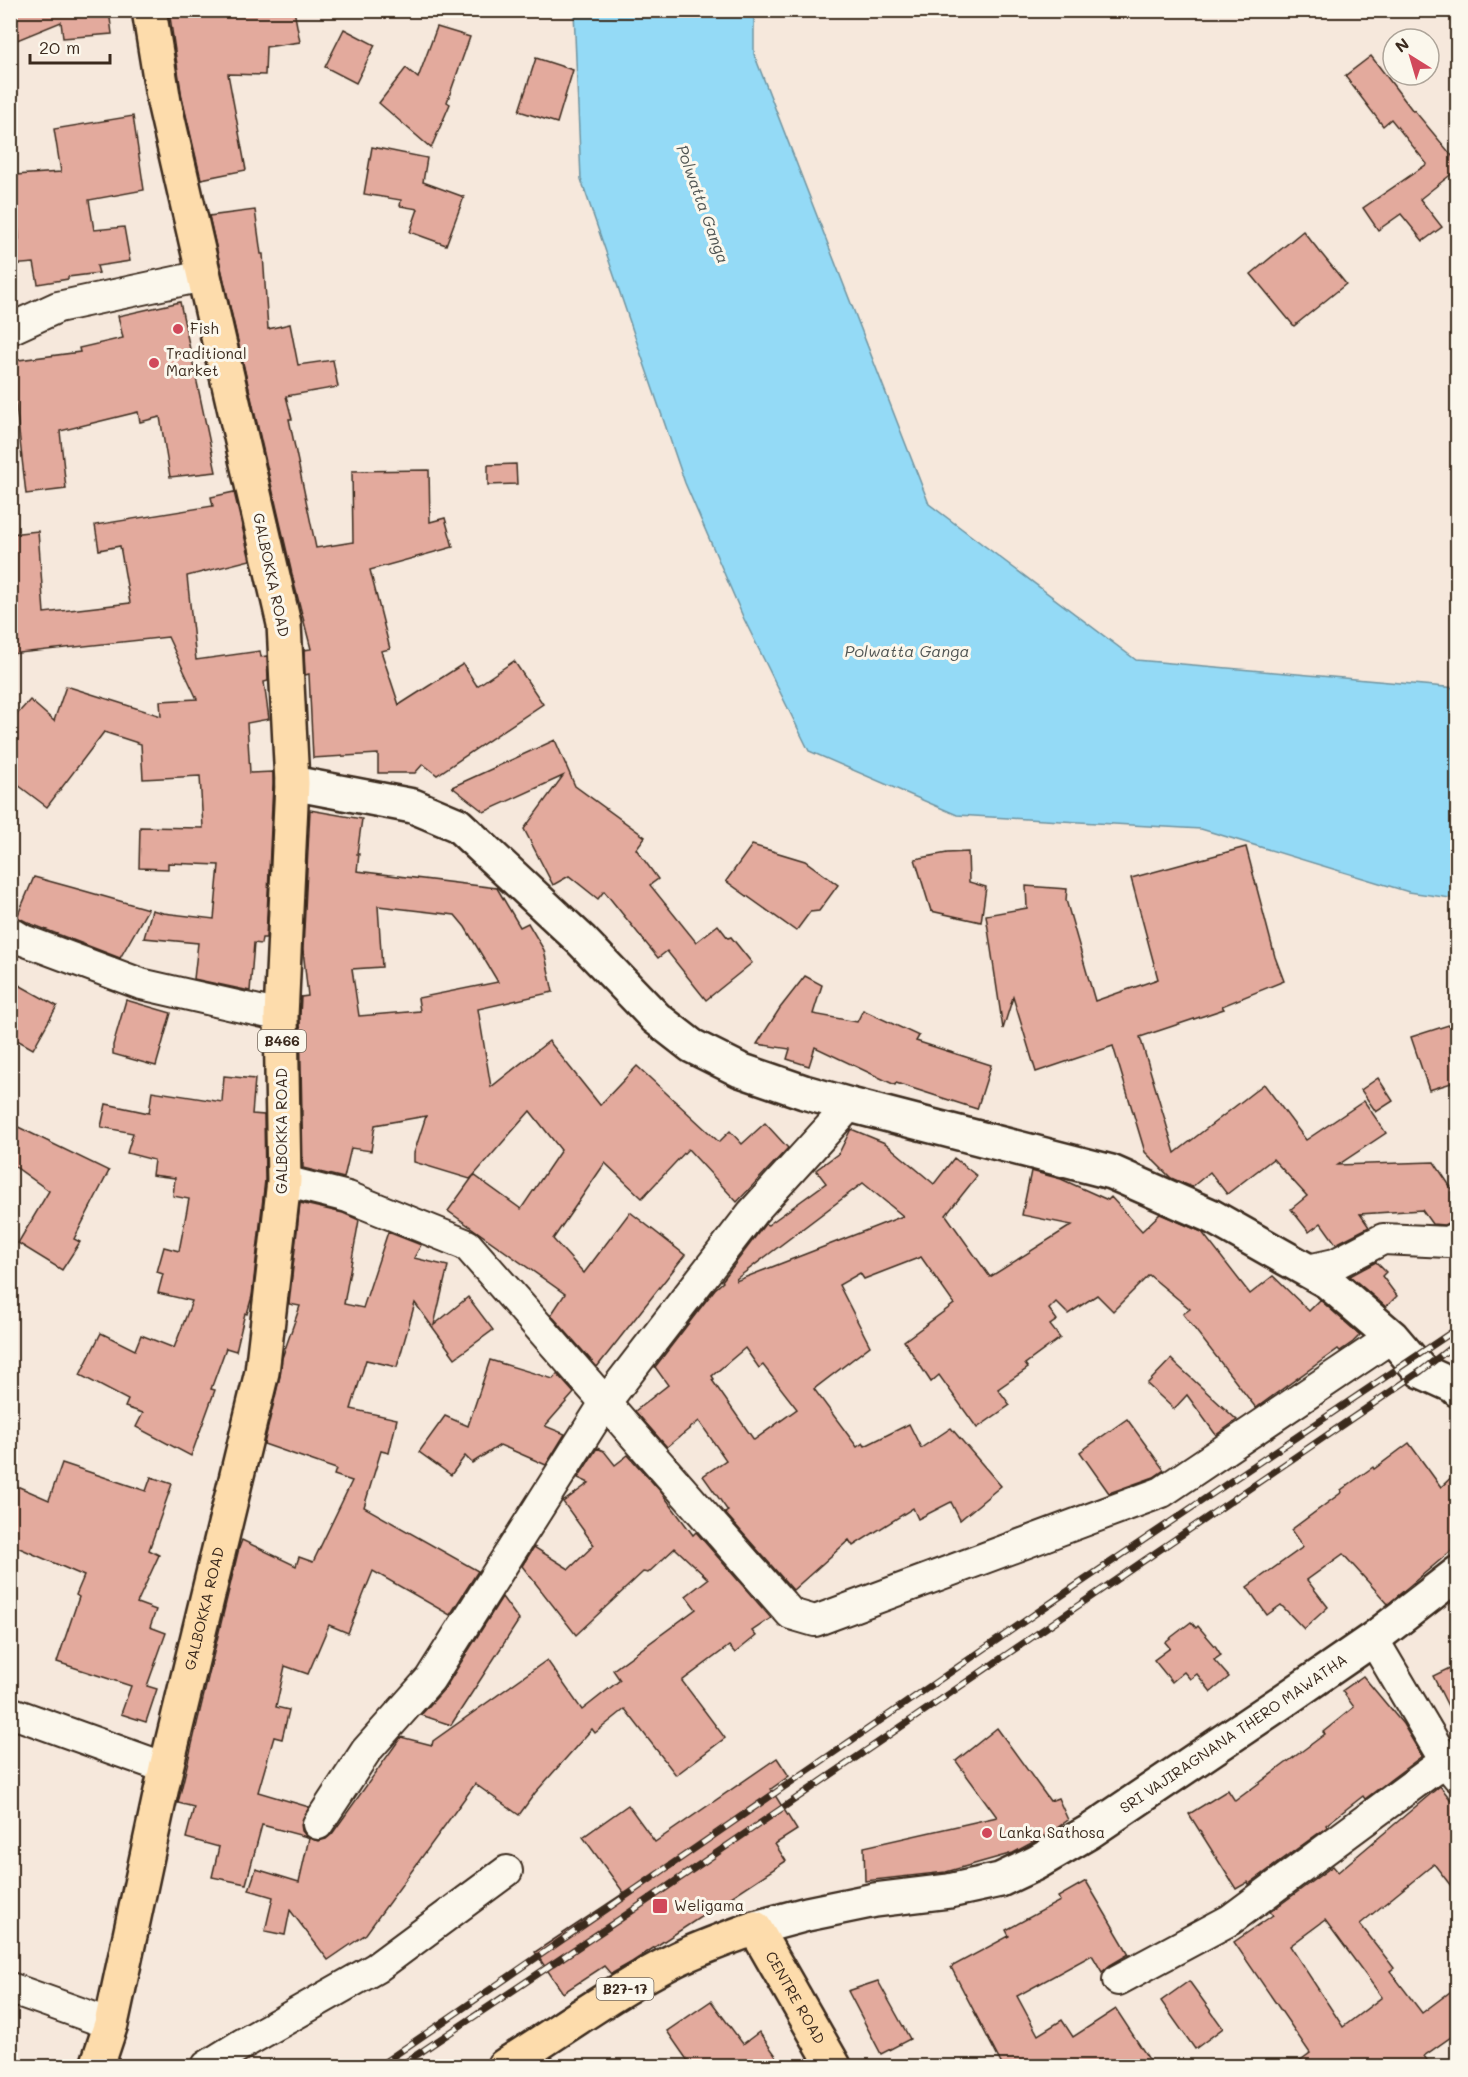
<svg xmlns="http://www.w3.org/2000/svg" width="1468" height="2077" font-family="Mali,sans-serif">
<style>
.water{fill:#94daf6;stroke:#7094a0;stroke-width:1.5}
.building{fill:#e3aa9d;stroke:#3b2a1e;stroke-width:1.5;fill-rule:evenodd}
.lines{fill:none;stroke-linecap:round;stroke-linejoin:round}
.street-casing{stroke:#3b2a1e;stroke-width:34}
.secondary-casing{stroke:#3b2a1e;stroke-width:38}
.primary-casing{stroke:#3b2a1e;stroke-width:38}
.street{stroke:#fbf7ec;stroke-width:30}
.secondary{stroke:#fbf7ec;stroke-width:33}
.primary{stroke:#fddcac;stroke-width:33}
.rail-casing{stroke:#3b2a1e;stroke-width:7}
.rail{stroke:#fbf7ec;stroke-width:4.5;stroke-dasharray:14;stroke-linecap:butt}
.poi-dot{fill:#d1495b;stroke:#fbf7ec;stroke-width:2}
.labels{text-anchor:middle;stroke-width:6;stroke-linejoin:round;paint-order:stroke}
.shield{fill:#fbf7ec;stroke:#75685c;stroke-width:1.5}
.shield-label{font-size:14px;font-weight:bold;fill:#3b2a1e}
.poi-label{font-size:15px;fill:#3b2a1e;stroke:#fbf7ec;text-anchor:start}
.street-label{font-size:15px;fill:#3b2a1e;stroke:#fbf7ec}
.water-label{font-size:16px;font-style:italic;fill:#515654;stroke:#fbf7ec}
</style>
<rect width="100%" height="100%" fill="#f6e8dc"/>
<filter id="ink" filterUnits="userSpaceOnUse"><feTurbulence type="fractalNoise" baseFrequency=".0167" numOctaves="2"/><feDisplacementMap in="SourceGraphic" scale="12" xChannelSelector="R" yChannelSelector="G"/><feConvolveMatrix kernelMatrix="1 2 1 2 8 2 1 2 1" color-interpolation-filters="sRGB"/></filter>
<g filter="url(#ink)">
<!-- water -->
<polygon class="water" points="574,11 754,11 754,54 929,504 1136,660 1457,688 1457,899 1409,892 1201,829 957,815 809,751 744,619 685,483 581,179"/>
<!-- building -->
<g class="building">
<polygon points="10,10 109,10 112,34 63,38 61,22 10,43"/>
<polygon points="169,10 294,10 300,42 266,47 265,75 228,74 246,170 201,179 182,98"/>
<polygon points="437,27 470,37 447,102 450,104 431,148 379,103 406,68 418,78"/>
<polygon points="344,29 375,45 356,83 325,67"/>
<polygon points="1371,56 1413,111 1414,110 1458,163 1458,169 1420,199 1442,227 1423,241 1401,214 1378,230 1363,208 1427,164 1391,119 1383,126 1345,76"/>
<polygon points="536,58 573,70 557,123 519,111"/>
<polygon points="133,116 144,190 89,200 94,230 124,227 130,261 97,266 99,273 68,277 68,279 38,284 34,263 10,265 10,240 19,239 15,175 61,172 54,129"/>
<polygon points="372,147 427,158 423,182 464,197 446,245 410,232 418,209 400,206 401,200 364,194"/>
<polygon points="255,210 261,254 263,254 268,329 290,324 298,365 333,360 338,387 286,396 292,419 289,419 316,548 353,542 352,471 429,470 430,522 445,518 453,547 370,570 390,649 381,651 399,705 463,664 477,686 514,661 543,704 437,775 423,764 415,773 378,773 378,754 313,758 309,674 305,675 304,650 311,649 295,587 209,216"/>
<polygon points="1303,231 1346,284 1294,326 1251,274"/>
<polygon points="180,302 216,472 170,477 160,417 140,422 138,412 60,431 66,489 26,494 11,361 80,352 79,348 123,338 118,316"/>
<polygon points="516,464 517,484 488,485 488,465"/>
<polygon points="234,492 250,560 187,576 196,660 260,651 261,657 267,656 268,681 264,682 269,719 247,723 250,773 273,772 273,783 266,938 262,938 261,944 254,943 250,991 194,979 198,943 144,938 152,910 163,913 214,919 219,865 168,863 168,869 139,868 140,827 203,828 200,776 143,779 141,744 104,732 47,807 10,779 10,722 30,700 54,721 66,686 161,716 160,701 197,699 168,637 10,654 10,534 38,531 44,613 130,603 120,546 99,550 95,525 213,506 211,497"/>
<polygon points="555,740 575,786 645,837 636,849 658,879 650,885 696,942 718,925 728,938 731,937 752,963 706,1000 667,951 658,958 604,891 598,899 569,876 553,885 524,829 563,776 484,812 452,787"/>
<path d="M310,810L362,819L357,854H359L357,871L497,888L520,927L528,923L544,950L553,992L478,1009L491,1087L549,1041L600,1105L637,1066L719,1142L730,1131L742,1144L765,1123L788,1148L737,1202L688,1149L642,1198L605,1163L553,1239L584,1273L630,1212L685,1255L597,1367L551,1315L565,1294L448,1211L474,1175L470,1179L414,1162V1153L426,1116L375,1125L371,1151L351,1148L344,1178L303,1168L300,1016L301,997L308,996L303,949ZM378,906L455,915L465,927L498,982L418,998L420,1011L359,1016L352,969L382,967ZM530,1111L561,1150L521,1209L474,1175Z"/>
<polygon points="752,845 805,861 838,885 819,911 810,912 796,931 726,881"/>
<polygon points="1246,847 1275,957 1284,981 1222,1006 1224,1009 1140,1037 1175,1153 1264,1084 1306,1140 1364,1101 1386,1133 1338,1165 1434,1162 1452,1189 1452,1213 1456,1219 1444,1225 1432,1224 1422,1210 1360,1214 1369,1227 1336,1244 1321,1223 1309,1232 1291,1209 1307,1196 1273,1159 1227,1194 1210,1172 1192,1187 1171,1178 1145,1152 1113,1046 1036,1072 1013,997 1003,1029 986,915 1027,908 1026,886 1067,889 1066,900 1095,1001 1158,979 1131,878"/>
<polygon points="968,852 969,882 986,887 981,922 931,911 915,859 947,853"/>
<polygon points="34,877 74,888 148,909 120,958 31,924 17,917"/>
<polygon points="805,976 822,985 813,1014 857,1022 863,1010 919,1036 916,1041 991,1065 977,1109 896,1083 895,1085 815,1047 809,1066 787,1059 790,1049 757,1044 780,1008"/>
<polygon points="10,980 57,1006 33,1049 10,1036"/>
<polygon points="126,1000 171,1013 156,1066 113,1054 113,1045"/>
<polygon points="1458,1022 1458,1081 1429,1090 1411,1037"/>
<polygon points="224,1076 255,1079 252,1114 264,1115 265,1180 252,1296 247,1314 245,1313 236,1351 226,1348 211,1389 215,1390 191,1456 136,1427 143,1413 125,1407 128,1400 80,1375 101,1333 135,1350 141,1335 174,1348 192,1301 158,1293 163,1274 157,1272 164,1247 179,1251 189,1199 173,1196 175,1178 152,1175 154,1160 127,1153 133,1133 101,1127 106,1104 149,1113 152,1091 222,1102"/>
<polygon points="1378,1078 1393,1101 1376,1112 1361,1090"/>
<polygon points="10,1123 109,1171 74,1239 80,1242 62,1270 18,1243 49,1191 10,1163"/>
<path d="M851,1129L885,1143L934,1184L954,1158L977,1176L946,1215L990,1277L1072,1225L1022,1215L1031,1171L1061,1179L1108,1200L1111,1197L1142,1231L1160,1214L1202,1232L1250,1294L1273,1276L1309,1311L1320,1300L1360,1335L1353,1342L1340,1351L1338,1349L1256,1408L1183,1314L1190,1309L1149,1275L1113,1311L1097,1295L1068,1314L1056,1302L1049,1309L1057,1320L1050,1325L1060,1338L1025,1364L1028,1368L998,1389L1010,1405L977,1428L939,1375L931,1382L904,1341L954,1304L921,1257L864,1279L860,1273L839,1285L870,1346L814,1389L857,1447L863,1443L865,1446L909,1424L921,1448L951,1428L1001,1486L960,1520L951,1502L918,1519L913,1508L853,1546L849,1540L793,1590L725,1513L728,1511L703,1476L726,1460L699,1421L667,1447L635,1411L668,1385L655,1367L715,1289L723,1282L722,1281L765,1224L768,1225L826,1183L816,1170L839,1153ZM863,1183L903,1216L736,1281V1279ZM745,1348L759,1368L763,1365L797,1409L754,1440L712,1380L714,1379L712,1376Z"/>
<polygon points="300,1203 343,1213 359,1220 344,1304 363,1308 388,1232 421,1245 414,1258 448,1266 434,1325 468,1297 493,1330 455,1358 415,1303 397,1367 366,1360 351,1409 397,1419 389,1453 381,1451 364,1507 478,1571 450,1615 373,1571 348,1633 329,1625 308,1674 285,1666 276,1707 289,1710 282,1739 274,1737 258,1792 309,1807 301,1824 302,1831 307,1837 262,1825 246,1884 212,1877 219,1847 186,1838 194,1807 178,1803 239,1548 242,1540 296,1566 299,1557 313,1562 352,1481 334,1475 336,1469 264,1444 280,1376 282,1358 300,1306 289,1304"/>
<polygon points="1376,1262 1386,1272 1382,1276 1397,1296 1386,1307 1350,1276"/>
<polygon points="1171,1359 1177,1365 1237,1420 1216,1435 1187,1395 1174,1409 1147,1384"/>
<polygon points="490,1360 553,1379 557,1374 574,1393 545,1426 565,1434 546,1465 500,1445 472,1463 465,1456 451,1475 419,1452 445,1416 468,1426"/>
<polygon points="1127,1419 1164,1470 1154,1477 1109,1493 1080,1452"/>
<polygon points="1409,1443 1441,1487 1458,1471 1458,1545 1388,1604 1343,1554 1307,1580 1328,1607 1304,1629 1281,1605 1267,1615 1247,1587 1303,1547 1291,1530 1342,1492 1341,1490 1373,1467 1374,1469"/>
<polygon points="597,1448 604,1451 615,1465 628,1455 661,1492 693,1535 696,1532 771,1618 752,1631 756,1636 735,1653 729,1646 682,1681 725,1738 676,1775 625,1709 595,1733 592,1729 535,1793 519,1815 475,1784 366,1934 328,1960 290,1910 285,1935 265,1931 273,1897 249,1890 256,1869 299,1882 309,1838 318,1841 326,1839 332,1834 401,1737 432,1745 433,1741 547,1660 582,1710 620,1680 613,1670 696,1609 686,1596 708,1579 675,1548 648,1573 643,1572 576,1635 522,1566 534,1547 569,1569 594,1545 563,1502 589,1483 578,1478"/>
<polygon points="62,1463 146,1491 151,1477 172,1484 149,1550 159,1555 137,1603 156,1610 150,1627 166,1633 147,1686 157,1689 146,1722 121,1714 131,1686 57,1662 79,1597 76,1595 84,1576 10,1544 10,1483 49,1500"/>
<polygon points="502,1597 519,1620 451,1725 421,1715 445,1688"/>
<polygon points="1191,1622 1196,1628 1198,1626 1216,1647 1221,1655 1214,1660 1229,1677 1211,1692 1197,1674 1190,1679 1184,1672 1172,1682 1154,1660 1170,1648 1165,1642"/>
<polygon points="1458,1664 1458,1726 1433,1676"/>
<polygon points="1363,1676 1403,1724 1422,1756 1365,1799 1363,1796 1326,1825 1327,1827 1249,1884 1248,1882 1236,1889 1189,1814 1228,1790 1235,1801 1325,1734 1323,1732 1354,1707 1342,1691"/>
<polygon points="997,1728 1050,1801 1058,1798 1068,1820 1050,1833 1013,1853 946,1872 865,1881 864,1847 997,1817 956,1761"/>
<polygon points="777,1758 789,1776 771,1789 797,1830 775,1844 786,1861 632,1962 611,1974 604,1966 563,1993 535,1952 624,1893 583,1837 628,1805 655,1842"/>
<path d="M1440,1786L1458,1809V1895L1434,1864L1360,1924L1394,1968L1390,1971L1422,2013L1458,1986V2032L1424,2056L1432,2067H1291L1310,2053L1234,1942L1273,1915L1270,1912L1333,1866L1338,1872ZM1325,1920L1382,1997L1343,2027L1290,1946Z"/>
<polygon points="1086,1881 1129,1954 1110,1965 1102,1972 1092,1955 1017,1996 1038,2035 1062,2020 1073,2037 1116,2009 1154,2067 1003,2067 951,1967 1009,1936 1006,1930 1060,1901 1058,1897"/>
<polygon points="878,1981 910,2039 881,2054 848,1991"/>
<polygon points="1189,1981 1223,2028 1195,2049 1161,2001"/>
<polygon points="711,2001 743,2044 759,2032 784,2067 692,2067 667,2031"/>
</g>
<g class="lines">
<defs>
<g id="street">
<polyline points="10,329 58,307 203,276"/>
<polyline points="10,932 23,940 141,984 281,1016"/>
<polyline points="284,1181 348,1197 467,1245 791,1614 815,1621 1162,1492 1392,1337"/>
<polyline points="1308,1270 1335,1264 1383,1239 1448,1242 1458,1236"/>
<polyline points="1373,1639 1445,1761 1458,1777"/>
<polyline points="10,1712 166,1768"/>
<polyline points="318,1824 366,1751 430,1679 605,1403 752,1213 850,1105"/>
<polyline points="1118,1980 1230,1920 1445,1761"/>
<polyline points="10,1988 111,2024"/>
<polyline points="207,2066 244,2043 376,1968 507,1871"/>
</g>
<g id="secondary">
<polyline points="292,783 413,806 458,825 581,940 656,1018 692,1046 740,1070 804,1092 850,1105 1111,1172 1211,1216 1328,1282 1392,1337 1421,1371 1454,1386 1458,1390"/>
<path id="s1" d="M755,1928L807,1914L875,1900L949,1891L1000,1880L1036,1863L1089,1832L1289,1697L1373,1639L1458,1573"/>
</g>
<g id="primary">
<path id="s2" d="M97,2066L111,2024L166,1768L262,1372L284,1181L281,1016L292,783L284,624L164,102L149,10"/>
<path id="s3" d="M504,2066C560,2031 618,1988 677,1959C702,1947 728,1938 755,1928L834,2066"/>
</g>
</defs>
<!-- street casing -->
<use href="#street" class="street-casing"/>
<!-- secondary casing -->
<use href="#secondary" class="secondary-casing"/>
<!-- primary casing -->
<use href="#primary" class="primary-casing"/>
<!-- street -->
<use href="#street" class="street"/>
<!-- secondary -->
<use href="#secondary" class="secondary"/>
<!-- primary -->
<use href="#primary" class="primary"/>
<defs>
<g id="rail">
<polyline points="379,2066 1074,1587 1458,1328"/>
<polyline points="400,2066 623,1917 1421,1371 1458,1342"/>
</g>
</defs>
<!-- rail casing -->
<use href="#rail" class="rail-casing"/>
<!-- rail -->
<use href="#rail" class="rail"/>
</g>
</g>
<!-- markers -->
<g class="poi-dot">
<circle cx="178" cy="329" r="6"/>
<circle cx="154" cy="363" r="6"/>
<circle cx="987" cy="1833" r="6"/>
<rect x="652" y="1898" width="16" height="16" rx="3"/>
</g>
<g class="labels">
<!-- shield labels -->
<g class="shield">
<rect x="258" y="1030" width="48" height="22" rx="4.5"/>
<rect x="596.5" y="1978" width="57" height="22" rx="4.5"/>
</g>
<g class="shield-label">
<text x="282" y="1046">B466</text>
<text x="625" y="1994">B27-17</text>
</g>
<!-- poi labels -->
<g class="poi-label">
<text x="190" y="334">Fish</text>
<text x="166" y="359">Traditional<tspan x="166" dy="17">Market</tspan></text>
<text x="999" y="1838">Lanka Sathosa</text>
<text x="674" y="1911">Weligama</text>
</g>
<!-- street labels -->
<g class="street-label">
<text transform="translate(271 575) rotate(78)" y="5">GALBOKKA ROAD</text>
<text transform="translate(282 1131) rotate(-90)" y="5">GALBOKKA ROAD</text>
<text dy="5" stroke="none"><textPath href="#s2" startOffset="470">GALBOKKA ROAD</textPath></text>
<text dy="5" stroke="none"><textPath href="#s1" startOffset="526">SRI VAJIRAGNANA THERO MAWATHA</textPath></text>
<text dy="5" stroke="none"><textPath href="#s3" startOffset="368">CENTRE ROAD</textPath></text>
</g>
<!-- water labels -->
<g class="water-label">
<text transform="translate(703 204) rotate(70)" y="6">Polwatta Ganga</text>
<text x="907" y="657">Polwatta Ganga</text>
</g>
</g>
<!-- margin -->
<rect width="1468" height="2077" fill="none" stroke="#fbf7ec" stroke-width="36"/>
<rect x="18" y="18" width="1432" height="2041" fill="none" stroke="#3b2a1e" stroke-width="2" filter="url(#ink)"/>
<!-- north arrow -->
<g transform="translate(1411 57) rotate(323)"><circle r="28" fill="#fbf7ec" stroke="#aea59a" stroke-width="1.5"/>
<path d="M0-4.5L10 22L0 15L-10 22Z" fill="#d1495b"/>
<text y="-9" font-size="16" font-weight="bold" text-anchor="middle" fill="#3b2a1e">N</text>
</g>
<!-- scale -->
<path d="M30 54v9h80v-9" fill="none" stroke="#3b2a1e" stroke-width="3"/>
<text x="39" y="54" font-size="18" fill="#3b2a1e" stroke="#fbf7ec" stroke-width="4.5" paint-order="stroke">20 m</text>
</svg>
